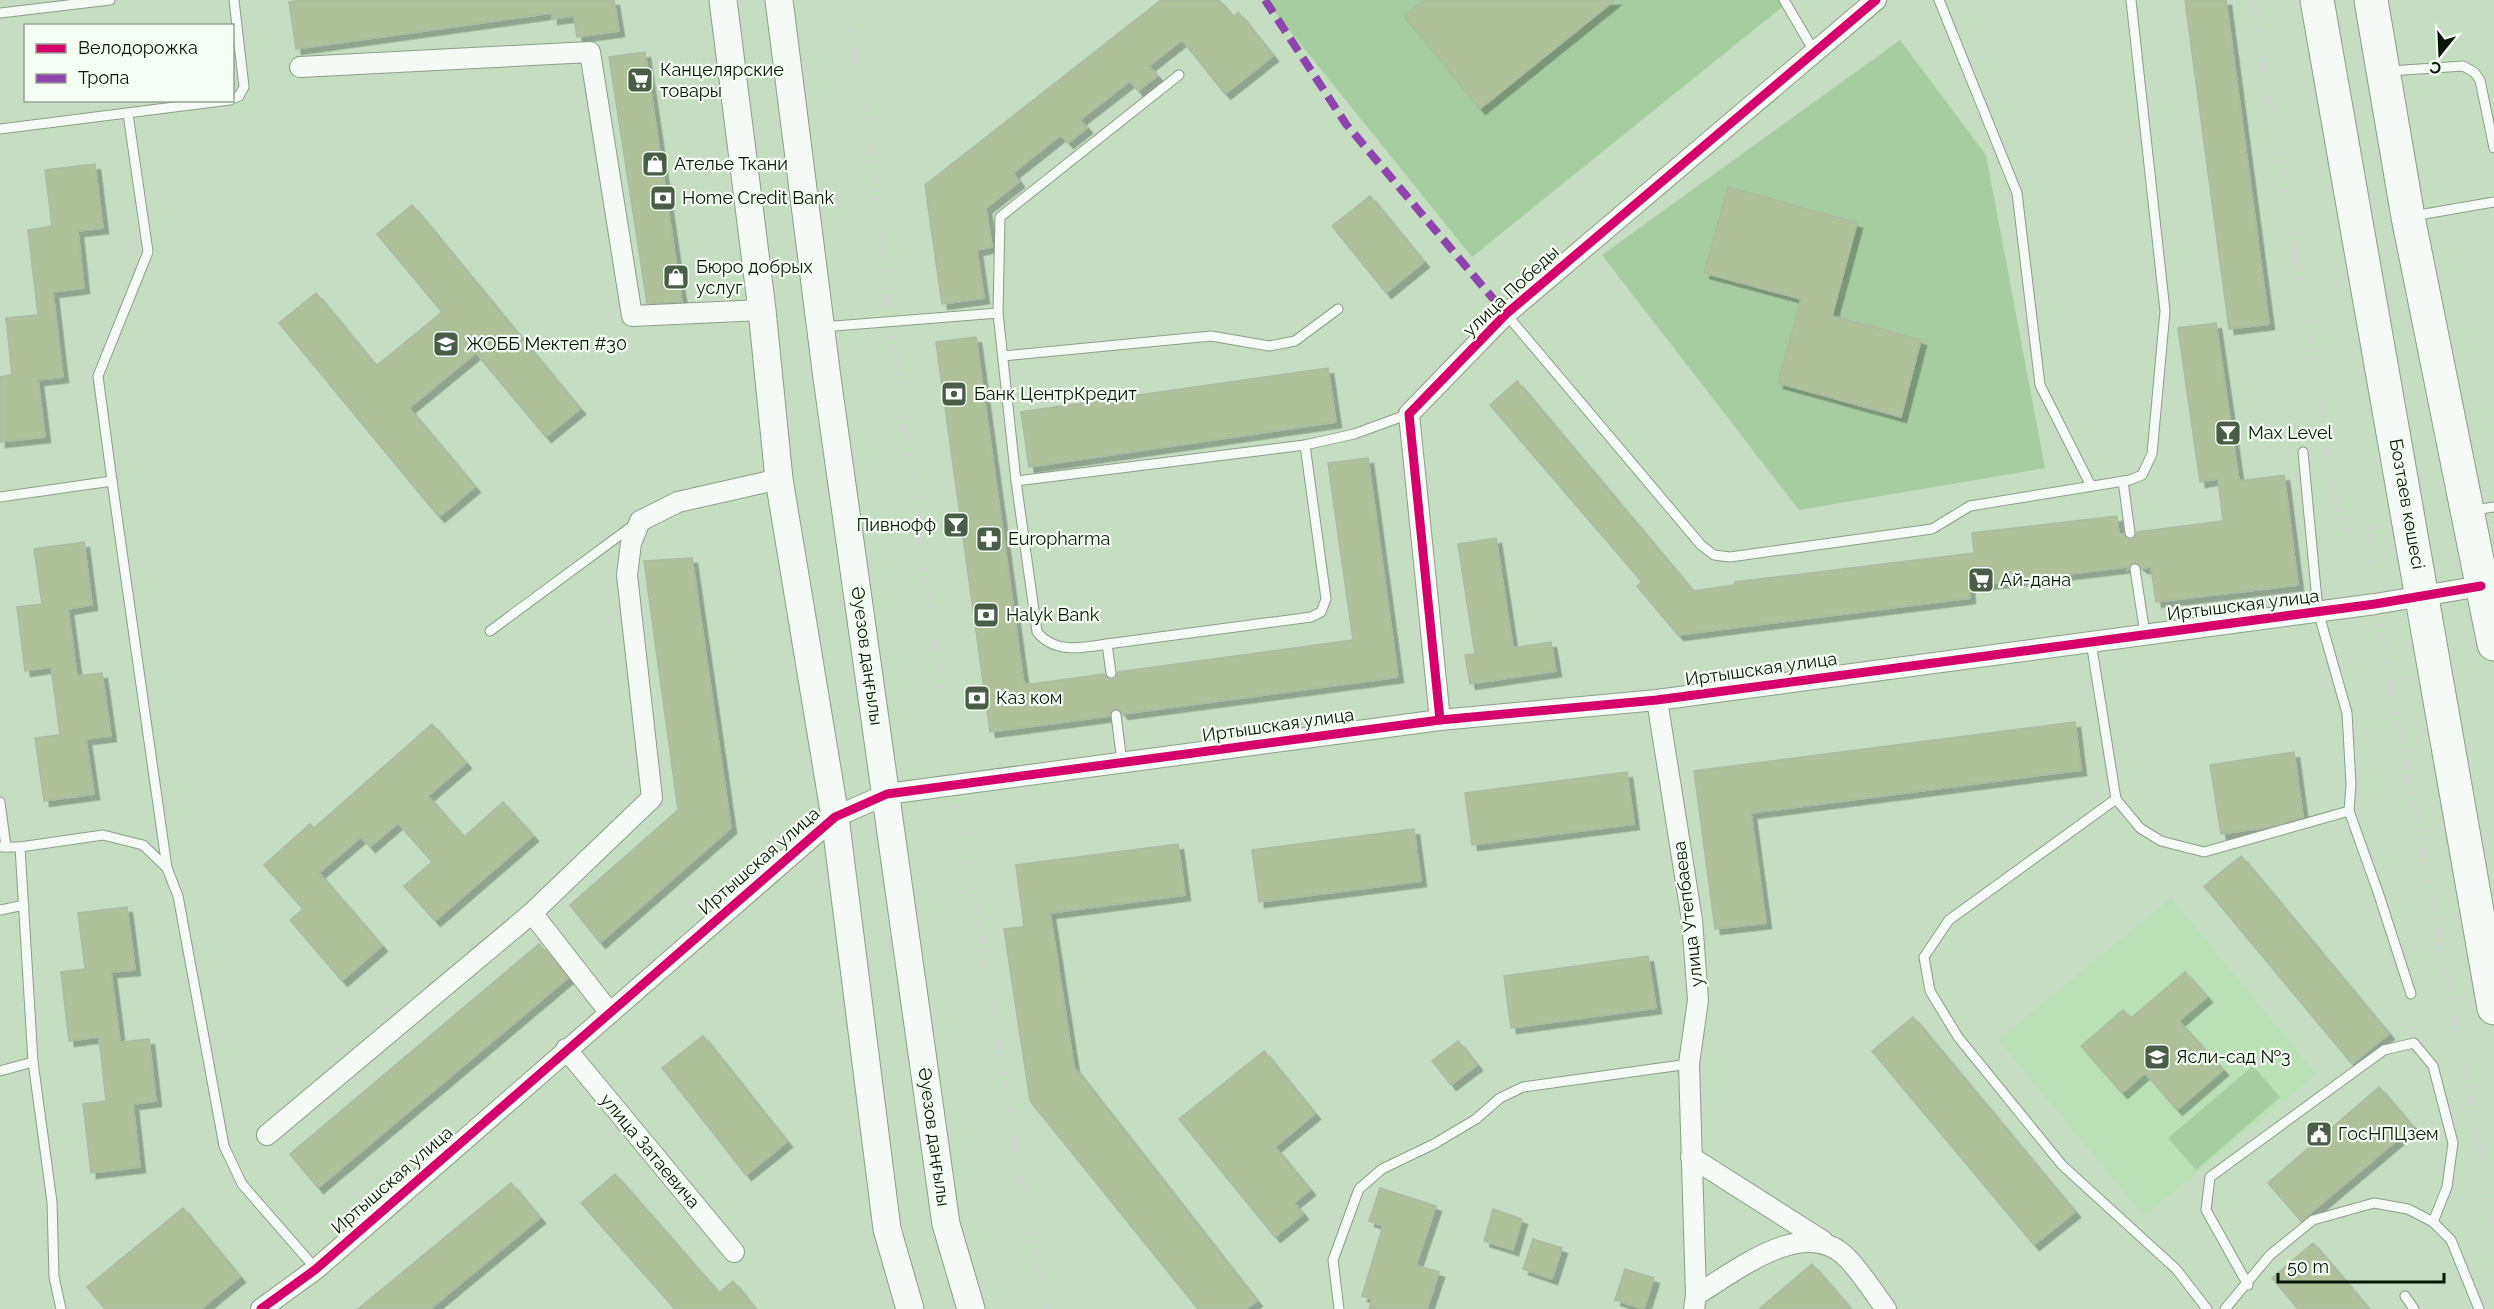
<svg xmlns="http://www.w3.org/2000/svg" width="2494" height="1309" font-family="Raleway,sans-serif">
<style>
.built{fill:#bae1b5}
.green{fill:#a5cda0}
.building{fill:#b0c19a;stroke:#acbaa2;stroke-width:1.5;filter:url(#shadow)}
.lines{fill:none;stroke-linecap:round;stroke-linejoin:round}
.lane-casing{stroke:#8b9e89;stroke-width:11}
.street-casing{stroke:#8b9e89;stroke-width:22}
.secondary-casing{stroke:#8b9e89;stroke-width:29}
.highway-casing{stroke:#8b9e89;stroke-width:35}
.path{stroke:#ced6cd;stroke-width:4;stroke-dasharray:6 3;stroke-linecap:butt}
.lane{stroke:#f6faf6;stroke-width:9}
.street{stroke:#f6faf6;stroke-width:20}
.secondary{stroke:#f6faf6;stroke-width:27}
.highway{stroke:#f6faf6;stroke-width:33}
.quiet{stroke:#8e44ad;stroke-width:8;stroke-dasharray:15 8;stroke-linecap:butt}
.cycleway-casing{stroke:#f6fff4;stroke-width:13}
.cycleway{stroke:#d6006c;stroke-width:9}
.labels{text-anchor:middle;stroke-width:4.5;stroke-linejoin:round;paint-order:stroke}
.poi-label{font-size:18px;fill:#061705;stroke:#f6fff4;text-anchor:start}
.street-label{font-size:18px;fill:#061705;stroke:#f6fff4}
</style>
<defs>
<filter id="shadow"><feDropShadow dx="5.5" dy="5.5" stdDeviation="0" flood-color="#0004"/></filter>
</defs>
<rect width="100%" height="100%" fill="#c5dec2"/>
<!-- built -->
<polygon class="built" points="2171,898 2316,1074 2144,1216 1998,1040"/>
<!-- green -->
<g class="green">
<polygon points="1265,0 1791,0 1472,257"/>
<polygon points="1900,40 1986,155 2045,468 1799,510 1602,255"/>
<polygon points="2253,1066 2280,1097 2196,1170 2168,1138"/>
</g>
<!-- building -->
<g class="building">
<polygon points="302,0 614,0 619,31 577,37 574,16 552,19 552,13 296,49 289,2"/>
<polygon points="1161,0 1219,0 1233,17 1238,12 1273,56 1225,94 1182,40 1149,66 1157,76 1138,91 1130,81 1080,120 1087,128 1068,143 1061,135 1013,173 1019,182 986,208 992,247 977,250 984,298 942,304 925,185"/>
<polygon points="1425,0 1615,0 1480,109 1404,16"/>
<polygon points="2185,0 2226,0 2269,324 2229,329"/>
<polygon points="645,52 682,302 647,303 609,57"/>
<polygon points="95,164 103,228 78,231 84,288 53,292 63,377 38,380 45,437 0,442 0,377 12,375 6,318 38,315 28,230 52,226 45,170"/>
<polygon points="1728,187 1857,223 1832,316 1921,340 1901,417 1778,383 1801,299 1704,273"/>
<polygon points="1370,196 1424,262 1386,293 1332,226"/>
<polygon points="412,205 580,409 546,437 476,353 409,408 475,487 439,517 279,323 316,293 376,366 442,312 377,234"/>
<polygon points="2216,323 2239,481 2284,475 2298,585 2156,602 2151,567 2142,568 2135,562 2127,570 2127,567 1969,586 1970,598 1678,635 1637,586 1642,582 1490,405 1517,381 1693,591 1735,585 1735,582 1974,553 1972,533 2117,516 2119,534 2123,534 2130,540 2135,538 2137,532 2223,521 2218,479 2200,482 2178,328"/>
<polygon points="976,337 1024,685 1104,674 1111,680 1116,678 1118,672 1353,640 1328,463 1368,458 1398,677 1123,714 1119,709 1115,708 1109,716 990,732 936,342"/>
<polygon points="1328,368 1336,422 1029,467 1021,412"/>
<polygon points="1496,538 1513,648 1551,642 1556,671 1470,684 1465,655 1475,654 1458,544"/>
<polygon points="84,542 92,605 68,609 77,676 102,673 111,736 86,739 94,794 44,801 35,738 60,735 51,667 25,671 17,607 42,604 34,549"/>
<polygon points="692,558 731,828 600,943 570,905 678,810 644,561"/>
<polygon points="2075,722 2081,770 1751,813 1766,923 1715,929 1694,771"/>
<polygon points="432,724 466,763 428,796 464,837 503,802 533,836 435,921 404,886 432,862 398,823 370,847 361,837 319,873 382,946 342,981 290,920 303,909 264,865 310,824 314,828"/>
<polygon points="2294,752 2303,817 2269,827 2221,834 2210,765"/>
<polygon points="1627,772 1634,824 1472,845 1465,793"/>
<polygon points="1414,829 1421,881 1259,902 1252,850"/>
<polygon points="1178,844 1185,895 1050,913 1074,1067 1257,1301 1245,1309 1198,1309 1030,1101 1004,929 1024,927 1016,865"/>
<polygon points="2241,856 2389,1034 2352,1064 2204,886"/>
<polygon points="127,907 135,970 111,972 120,1042 149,1039 156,1101 133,1104 140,1167 91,1173 83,1104 106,1101 99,1037 69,1041 61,972 85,969 78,913"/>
<polygon points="539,944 568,978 318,1188 290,1154"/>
<polygon points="1648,956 1656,1008 1511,1028 1504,976"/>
<polygon points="2185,972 2207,997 2179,1021 2223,1070 2177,1110 2145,1073 2122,1093 2081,1046 2123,1010 2131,1018"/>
<polygon points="1913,1017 2075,1212 2034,1245 1872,1051"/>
<polygon points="703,1036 787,1142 746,1175 662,1068"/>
<polygon points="1458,1041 1477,1065 1451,1085 1432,1061"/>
<polygon points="1264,1051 1315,1114 1275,1147 1310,1190 1294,1203 1303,1214 1275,1237 1179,1119"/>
<polygon points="2379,1087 2413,1127 2301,1221 2268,1183"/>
<polygon points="615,1174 719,1293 733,1281 755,1309 675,1309 581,1203"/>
<polygon points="511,1183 540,1218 430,1309 358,1309"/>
<polygon points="1380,1188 1436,1206 1416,1265 1439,1272 1427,1309 1369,1309 1372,1299 1362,1296 1383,1226 1369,1221"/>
<polygon points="183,1208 240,1277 201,1309 105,1309 87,1287"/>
<polygon points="1493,1209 1522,1219 1513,1250 1484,1241"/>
<polygon points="1533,1239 1562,1248 1552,1279 1523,1269"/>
<polygon points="2313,1243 2369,1309 2298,1309 2272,1278"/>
<polygon points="1812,1264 1851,1309 1759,1309"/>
<polygon points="1625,1269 1654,1278 1644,1309 1615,1300"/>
</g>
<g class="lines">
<defs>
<g id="lane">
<polyline points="1784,0 1814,51"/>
<polyline points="1939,0 2017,193 2040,385 2091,486"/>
<polyline points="0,13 110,0"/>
<polyline points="2390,71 2463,66 2474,72 2480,80 2494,148"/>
<polyline points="232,99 239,96 244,87 234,0"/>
<polyline points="0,129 230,100"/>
<polyline points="2413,216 2494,202"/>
<polyline points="1506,314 1701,545 1714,555 1730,557 1932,529 1970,506 2130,480 2142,475 2152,454 2165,311 2131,0"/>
<polyline points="822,327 998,313"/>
<polyline points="1003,356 1211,336 1269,346 1295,341 1338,309"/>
<polyline points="112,481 98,376 148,252 128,114"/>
<polyline points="1016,481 1305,445 1354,434 1409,414"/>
<polyline points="2123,481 2130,533"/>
<polyline points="0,497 112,481 167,868 178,896 224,1146 242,1184 316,1269"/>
<polyline points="2474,510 2494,507"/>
<polyline points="2135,569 2145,634"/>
<polyline points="490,631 635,524"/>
<polyline points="2091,642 2116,799 2140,828 2161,841 2204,852 2349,811 2351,784 2347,713 2318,611 2303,452"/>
<polyline points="1107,644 1311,617 1321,612 1326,599 1305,445"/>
<path d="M1111,673L1107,644C1082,648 1055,654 1037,632L1016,481L998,313L1000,217L1179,75"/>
<polyline points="1116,715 1122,762"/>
<polyline points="2116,799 1949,920 1924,957 1930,991 1958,1037 2062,1165 2176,1269 2207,1309"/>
<polyline points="0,802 6,847"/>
<polyline points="2349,811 2378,892 2411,994"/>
<polyline points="0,847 20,847 33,1062 52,1202 54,1277 61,1309"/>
<polyline points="20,847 103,835 143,845 167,868"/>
<polyline points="0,910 24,905"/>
<polyline points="0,1071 33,1062"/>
<polyline points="2248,1285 2206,1210 2210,1177 2384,1050 2414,1043 2433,1066 2453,1143 2447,1187 2433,1222"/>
<polyline points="2405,1296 2414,1309"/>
<polyline points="1339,1309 1333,1260 1359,1189 1382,1169 1434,1144 1476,1119 1500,1098 1523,1087 1689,1064"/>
<polyline points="2225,1309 2270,1255 2313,1220 2374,1203 2408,1209 2433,1222 2451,1240 2479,1309"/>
</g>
<g id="street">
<polyline points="300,67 590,52 632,316 762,310"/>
<polyline points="1657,700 1692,920 1698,1000 1689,1064 1696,1295 1694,1309"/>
<polyline points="1440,720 1409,414 1506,314 1876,0"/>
<polyline points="532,913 652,798 627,575 631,543 640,521 678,502 779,479"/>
<polyline points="566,1049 734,1252"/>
<polyline points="267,1135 532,913 610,1013"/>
<polyline points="1691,1157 1823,1241"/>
<path d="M1696,1295C1735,1272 1805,1214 1847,1258C1862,1273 1873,1292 1886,1309"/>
<polyline points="261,1309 316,1269 835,817 887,794 1440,720 1657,700 2375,604 2481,586"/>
</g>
<g id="secondary">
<polyline points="723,0 762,310 779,479 835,817 887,1229 910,1309"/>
<polyline points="779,0 827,378 946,1224 971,1309"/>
</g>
<g id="highway">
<polyline points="2317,0 2494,1008"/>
<polyline points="2371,0 2408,217 2494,644"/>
</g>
</defs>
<!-- lane casing -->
<use href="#lane" class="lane-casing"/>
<!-- street casing -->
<use href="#street" class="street-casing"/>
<!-- secondary casing -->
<use href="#secondary" class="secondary-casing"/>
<!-- highway casing -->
<use href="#highway" class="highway-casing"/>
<!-- path -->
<g class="path">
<polyline points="844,0 865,102 888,307"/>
<polyline points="2253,0 2341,530 2366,528 2373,586"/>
<polyline points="892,335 951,765"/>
<polyline points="2366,528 2383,526"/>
<polyline points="2379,623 2494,1224"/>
<polyline points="2390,682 2409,679"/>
<polyline points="958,805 1035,1258 1047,1309"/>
<polyline points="2411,1008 2413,1030"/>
</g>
<!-- lane -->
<use href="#lane" class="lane"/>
<!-- street -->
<use href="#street" class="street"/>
<!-- secondary -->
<use href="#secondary" class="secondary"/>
<!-- highway -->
<use href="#highway" class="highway"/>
<!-- quiet -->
<polyline class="quiet" points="1265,0 1346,124 1506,314"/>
<defs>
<g id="cycleway">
<polyline points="1440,720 1409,414 1506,314 1876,0"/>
<polyline points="261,1309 316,1269 835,817 887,794 1440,720 1657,700 2375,604 2481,586"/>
</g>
</defs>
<!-- cycleway casing -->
<use href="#cycleway" class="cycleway-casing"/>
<!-- cycleway -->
<use href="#cycleway" class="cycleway"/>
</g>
<!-- icons -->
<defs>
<symbol id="supermarket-square" viewBox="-11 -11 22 22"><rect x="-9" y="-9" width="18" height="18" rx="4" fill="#495d47" stroke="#f6fff4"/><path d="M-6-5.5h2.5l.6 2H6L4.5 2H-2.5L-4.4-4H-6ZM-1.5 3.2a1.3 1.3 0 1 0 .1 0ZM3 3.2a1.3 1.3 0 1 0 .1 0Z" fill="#fff"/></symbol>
<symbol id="shop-square" viewBox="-11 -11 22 22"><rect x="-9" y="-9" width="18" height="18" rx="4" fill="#495d47" stroke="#f6fff4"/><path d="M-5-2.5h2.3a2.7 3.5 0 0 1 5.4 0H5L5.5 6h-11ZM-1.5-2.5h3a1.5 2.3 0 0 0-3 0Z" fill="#fff"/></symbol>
<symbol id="bank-square" viewBox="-11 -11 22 22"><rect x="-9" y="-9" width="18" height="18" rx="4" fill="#495d47" stroke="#f6fff4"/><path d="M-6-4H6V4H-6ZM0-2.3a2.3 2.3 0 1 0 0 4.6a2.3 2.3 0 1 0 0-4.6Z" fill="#fff"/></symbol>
<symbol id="school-square" viewBox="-11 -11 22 22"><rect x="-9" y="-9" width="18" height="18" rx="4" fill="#495d47" stroke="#f6fff4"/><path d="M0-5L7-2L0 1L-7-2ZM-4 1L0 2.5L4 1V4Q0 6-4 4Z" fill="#fff"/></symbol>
<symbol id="bar-square" viewBox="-11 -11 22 22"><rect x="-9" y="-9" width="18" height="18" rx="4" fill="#495d47" stroke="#f6fff4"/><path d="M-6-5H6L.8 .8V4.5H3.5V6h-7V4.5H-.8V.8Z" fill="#fff"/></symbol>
<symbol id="pharmacy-square" viewBox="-11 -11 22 22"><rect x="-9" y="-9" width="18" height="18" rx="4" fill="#495d47" stroke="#f6fff4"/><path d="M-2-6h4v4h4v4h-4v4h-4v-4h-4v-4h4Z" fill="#fff"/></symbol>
<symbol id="civic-square" viewBox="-11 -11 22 22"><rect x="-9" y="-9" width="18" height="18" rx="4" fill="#495d47" stroke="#f6fff4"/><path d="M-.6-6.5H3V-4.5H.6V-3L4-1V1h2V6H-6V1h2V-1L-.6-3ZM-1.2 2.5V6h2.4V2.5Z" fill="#fff"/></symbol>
</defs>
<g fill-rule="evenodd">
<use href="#supermarket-square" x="625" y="65" width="30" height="30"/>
<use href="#shop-square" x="640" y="149" width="30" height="30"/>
<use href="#bank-square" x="648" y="183" width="30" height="30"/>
<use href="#shop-square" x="661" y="262" width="30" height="30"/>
<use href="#school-square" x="431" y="329" width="30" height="30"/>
<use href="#bank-square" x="939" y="379" width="30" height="30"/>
<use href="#bar-square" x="2213" y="418" width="30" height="30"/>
<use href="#bar-square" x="941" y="510" width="30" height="30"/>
<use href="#pharmacy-square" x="974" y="524" width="30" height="30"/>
<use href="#supermarket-square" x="1966" y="565" width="30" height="30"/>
<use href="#bank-square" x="971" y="600" width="30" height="30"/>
<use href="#bank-square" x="962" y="683" width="30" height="30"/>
<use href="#school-square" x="2142" y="1042" width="30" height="30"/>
<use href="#civic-square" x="2304" y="1119" width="30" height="30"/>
</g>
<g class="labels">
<!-- poi labels -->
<g class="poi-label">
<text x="660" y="76">Канцелярские<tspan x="660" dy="21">товары</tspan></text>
<text x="674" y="170">Ателье Ткани</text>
<text x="682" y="204">Home Credit Bank</text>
<text x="696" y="273">Бюро добрых<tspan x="696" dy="21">услуг</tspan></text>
<text x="466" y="350">ЖОББ Мектеп #30</text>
<text x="974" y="400">Банк ЦентрКредит</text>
<text x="2248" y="439">Max Level</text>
<text x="936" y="531" text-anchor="end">Пивнофф</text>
<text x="1008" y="545">Europharma</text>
<text x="2000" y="586">Ай-дана</text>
<text x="1006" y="621">Halyk Bank</text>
<text x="996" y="704">Каз ком</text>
<text x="2176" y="1063">Ясли-сад №3</text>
<text x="2338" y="1140">ГосНПЦзем</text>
</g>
<!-- street labels -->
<g class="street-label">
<text transform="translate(1511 291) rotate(-43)" y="6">улица Победы</text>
<text transform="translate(2407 504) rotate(80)" y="6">Бозтаев көшесі</text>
<text transform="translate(2243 605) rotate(-7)" y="6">Иртышская улица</text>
<text transform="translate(867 656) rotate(82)" y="6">Әуезов даңғылы</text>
<text transform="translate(1761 669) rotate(-8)" y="6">Иртышская улица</text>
<text transform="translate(1278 725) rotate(-8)" y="6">Иртышская улица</text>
<text transform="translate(759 861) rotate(-41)" y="6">Иртышская улица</text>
<text transform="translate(1688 914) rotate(-97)" y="6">улица Утепбаева</text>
<text transform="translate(934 1137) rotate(82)" y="6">Әуезов даңғылы</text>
<text transform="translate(650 1151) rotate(50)" y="6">улица Затаевича</text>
<text transform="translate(392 1180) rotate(-41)" y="6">Иртышская улица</text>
</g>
</g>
<!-- legend -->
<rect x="24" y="24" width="210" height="78" fill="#f6fff4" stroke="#96a294" stroke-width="1.5"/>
<rect x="36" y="44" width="30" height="9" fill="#d6006c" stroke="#96a294" stroke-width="1.5"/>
<text x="78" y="54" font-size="18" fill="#061705">Велодорожка</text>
<rect x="36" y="74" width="30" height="9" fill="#8e44ad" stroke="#96a294" stroke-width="1.5"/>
<text x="78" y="84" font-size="18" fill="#061705">Тропа</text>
<!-- north arrow -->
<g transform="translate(2440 54) rotate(198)" stroke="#f6fff4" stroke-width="4.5" paint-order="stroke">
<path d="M0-4.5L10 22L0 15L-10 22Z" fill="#061705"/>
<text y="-9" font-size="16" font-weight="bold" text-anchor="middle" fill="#061705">С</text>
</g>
<!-- scale -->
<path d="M2278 1273v9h166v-9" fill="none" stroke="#061705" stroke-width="3"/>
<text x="2287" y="1273" font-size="18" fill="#061705" stroke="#f6fff4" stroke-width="4.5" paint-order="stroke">50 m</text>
</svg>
